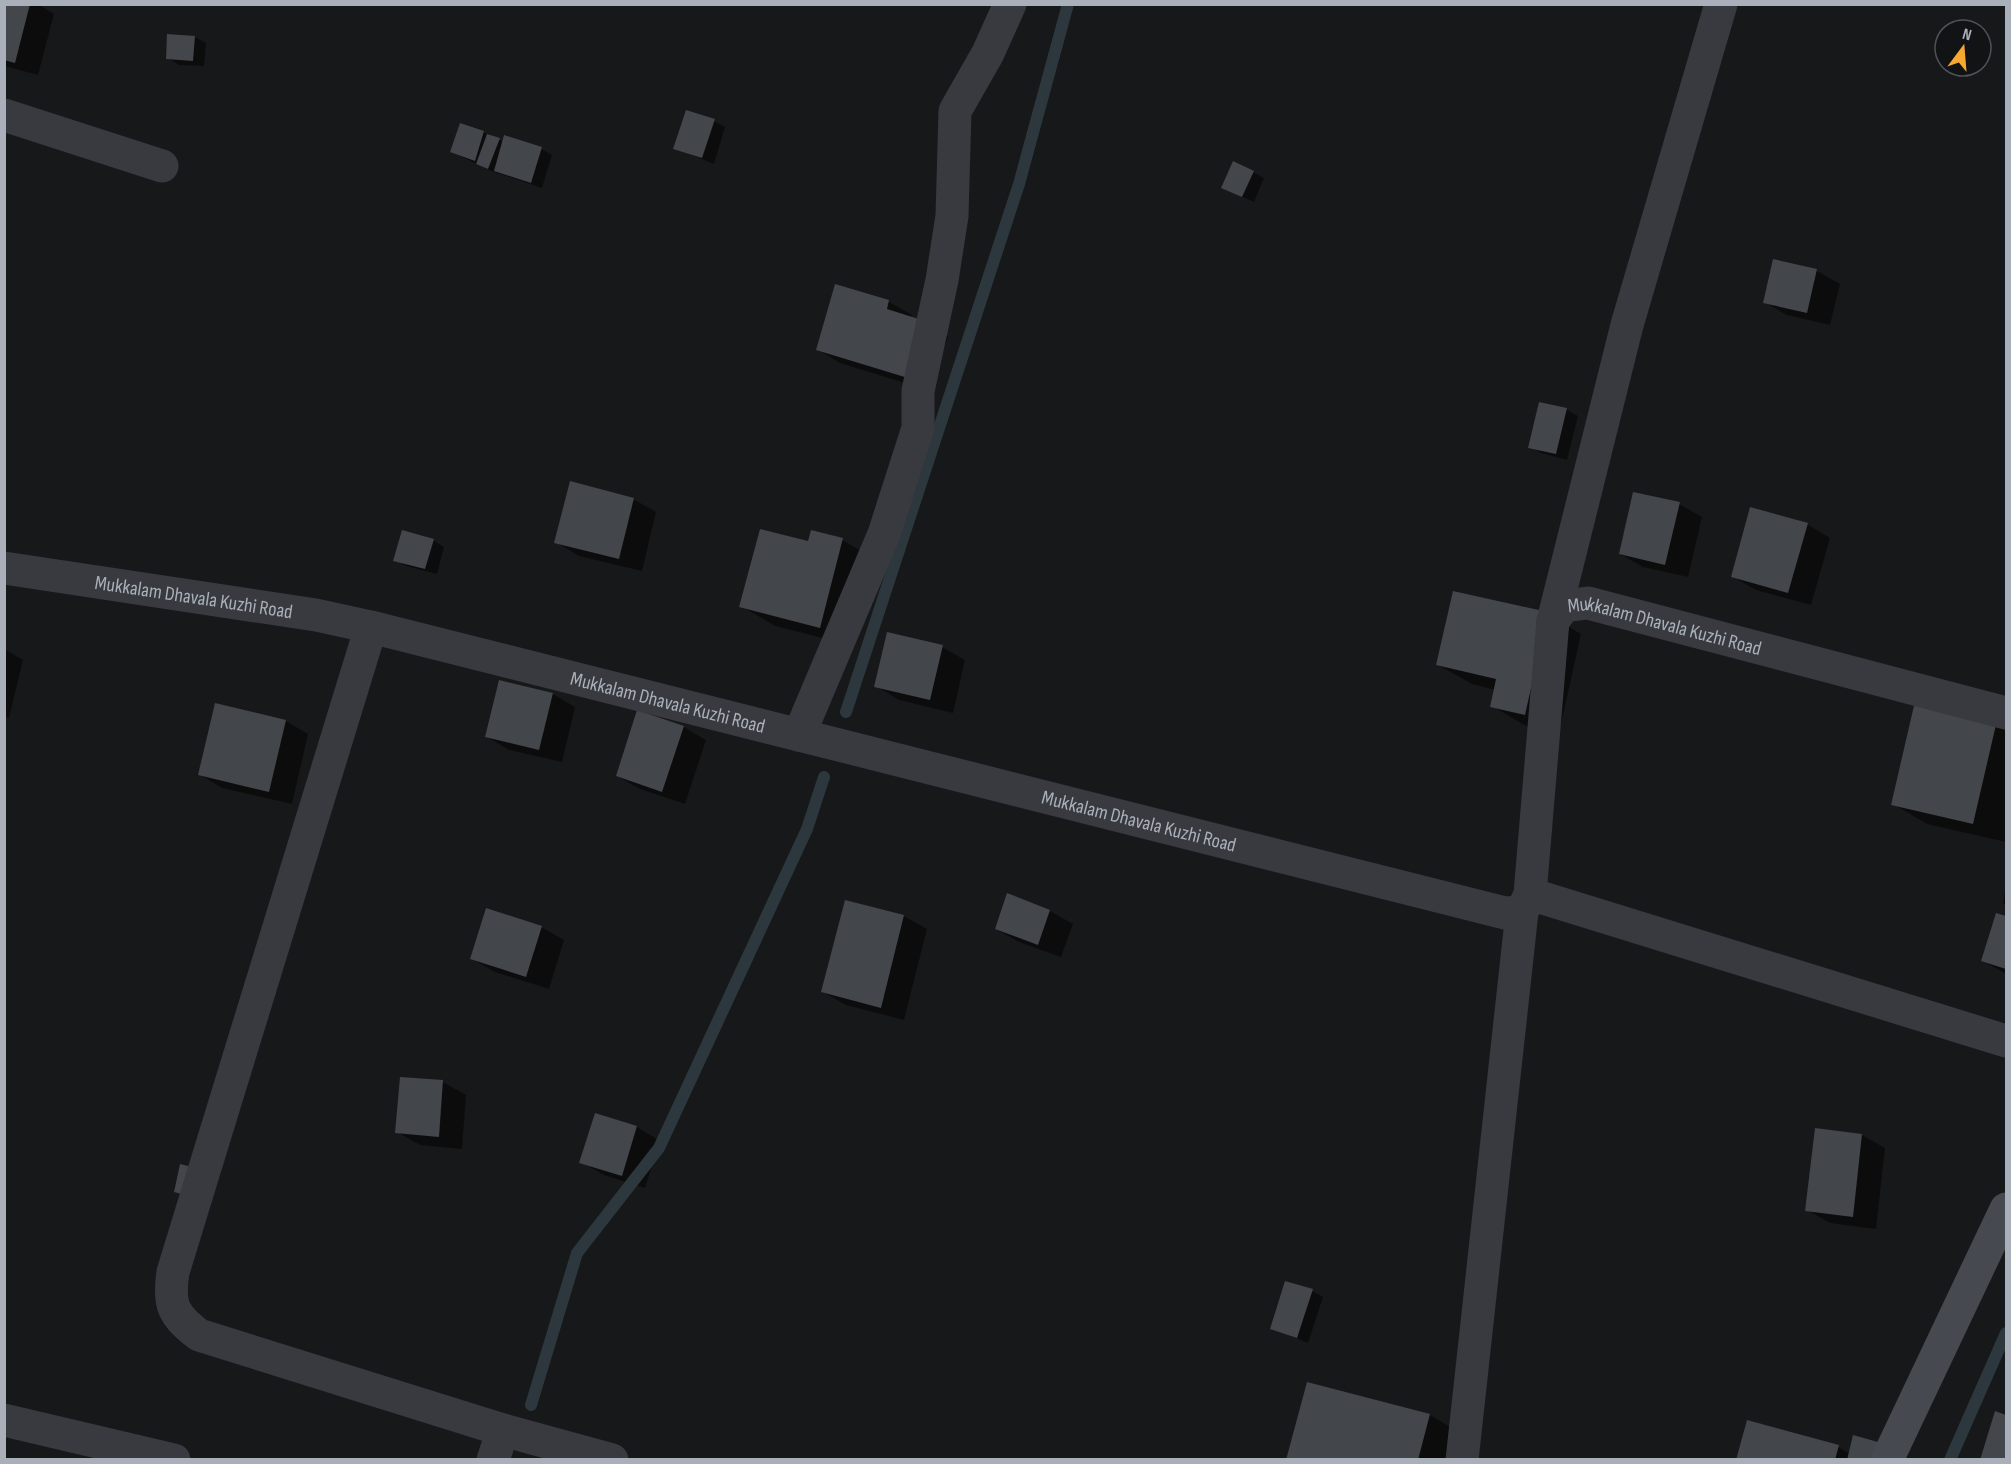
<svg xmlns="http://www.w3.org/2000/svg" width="2011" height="1464" font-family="'Sofia Sans Condensed',sans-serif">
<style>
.shadow{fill:#0007}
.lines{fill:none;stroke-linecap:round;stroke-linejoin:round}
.stream{stroke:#2d383e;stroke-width:12}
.building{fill:#43464a}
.minor{stroke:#383a3f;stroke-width:33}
.secondary{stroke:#46494f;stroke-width:33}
.labels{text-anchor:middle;stroke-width:4.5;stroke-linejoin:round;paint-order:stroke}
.street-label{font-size:20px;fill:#a9b0ba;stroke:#121315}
</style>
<rect width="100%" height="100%" fill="#17181a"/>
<!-- shadow -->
<g class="shadow">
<polygon points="4,4 38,4 54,14 38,75 4,66"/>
<polygon points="195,37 206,43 204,66 179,65 168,58"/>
<polygon points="714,121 725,127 714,164 675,148"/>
<polygon points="483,132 504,142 541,149 552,155 542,188 489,170 452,152"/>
<polygon points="1253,172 1264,178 1254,202 1223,188"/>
<polygon points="1817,271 1840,284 1830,325 1787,315 1764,302"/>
<polygon points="836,286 889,302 912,315 911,318 925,323 948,336 931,391 840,363 817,349"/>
<polygon points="1540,403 1567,410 1578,416 1567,460 1541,453 1530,447"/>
<polygon points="633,499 656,512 642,571 579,556 556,542"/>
<polygon points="1679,504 1702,517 1688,577 1643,567 1620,554"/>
<polygon points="1807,524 1830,538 1811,605 1756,590 1733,577"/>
<polygon points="433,540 444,547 437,574 406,566 395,560"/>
<polygon points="842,540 876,559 854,646 775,626 741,606 809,543"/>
<polygon points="1547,614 1581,634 1559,733 1526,726 1492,706 1495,690 1472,684 1438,665"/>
<polygon points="942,647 965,660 953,713 899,700 876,686"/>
<polygon points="4,649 23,660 9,718 4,717"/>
<polygon points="553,694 575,707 562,762 509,750 487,737"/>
<polygon points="1917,699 2006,723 2006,842 1927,824 1893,804"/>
<polygon points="286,721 308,734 292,804 222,788 199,774"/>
<polygon points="684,727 706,740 685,804 640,789 617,776"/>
<polygon points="2006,883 2006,905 2003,904"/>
<polygon points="1008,895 1050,911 1073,924 1061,957 1019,942 996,929"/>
<polygon points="846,902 904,916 927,929 904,1020 846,1005 823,992"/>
<polygon points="1997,915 2006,918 2006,974 1983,961"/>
<polygon points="541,927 564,940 549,989 495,972 472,959"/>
<polygon points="443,1082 466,1095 462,1149 420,1145 397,1132"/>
<polygon points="596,1114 637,1127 660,1141 645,1188 604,1175 581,1162"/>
<polygon points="1862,1135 1885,1148 1876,1229 1830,1223 1807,1210"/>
<polygon points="1312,1291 1323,1297 1308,1343 1272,1328"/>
<polygon points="1996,1413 2006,1416 2006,1460 1982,1460"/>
<polygon points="1430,1415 1464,1435 1457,1460 1288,1460"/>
<polygon points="1838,1447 1850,1454 1886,1460 1737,1460"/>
</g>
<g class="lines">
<!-- stream -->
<g class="stream">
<polyline points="846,712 1019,184 1068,4"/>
<polyline points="531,1405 577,1253 659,1148 807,829 824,777"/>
<polyline points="1950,1460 2006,1333"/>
</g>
</g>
<!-- building -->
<g class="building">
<polygon points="4,4 30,4 15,63 4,60"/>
<polygon points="167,34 195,36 193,61 166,59"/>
<polygon points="686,110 715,119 702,158 673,149"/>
<polygon points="460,123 484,131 475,161 450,152"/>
<polygon points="487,134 500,138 488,169 476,164"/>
<polygon points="504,135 542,147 531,183 494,171"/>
<polygon points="1233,161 1254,171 1242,197 1221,188"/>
<polygon points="1773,259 1817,269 1807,313 1763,303"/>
<polygon points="835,284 889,300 887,309 925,321 908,378 816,350"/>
<polygon points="1539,402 1567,408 1556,454 1528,448"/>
<polygon points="570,481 634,498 619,559 554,543"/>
<polygon points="1633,492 1680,502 1665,565 1619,554"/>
<polygon points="1750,507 1808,523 1788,593 1731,577"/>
<polygon points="760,529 808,541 811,530 843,538 820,628 739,607"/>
<polygon points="402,530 434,539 425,569 393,561"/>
<polygon points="1453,591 1548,612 1525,715 1490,707 1496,679 1436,665"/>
<polygon points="887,632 943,645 930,700 874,687"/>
<polygon points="499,680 553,693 539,750 485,737"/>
<polygon points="1916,697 1998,716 1973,824 1891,805"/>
<polygon points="215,703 286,720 269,792 198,775"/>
<polygon points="637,710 684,726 662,792 616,776"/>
<polygon points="1007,893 1050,910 1038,945 995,929"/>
<polygon points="845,900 904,915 881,1008 821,992"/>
<polygon points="486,908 542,926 526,977 470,959"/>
<polygon points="1996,913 2006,916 2006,969 1981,961"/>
<polygon points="400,1077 443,1080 439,1137 395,1133"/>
<polygon points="595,1113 637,1126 622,1176 579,1163"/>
<polygon points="1815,1128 1862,1134 1853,1217 1805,1211"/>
<polygon points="180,1164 208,1171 201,1199 174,1192"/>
<polygon points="1285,1281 1313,1289 1297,1338 1270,1329"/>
<polygon points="1307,1382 1430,1414 1418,1460 1286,1460"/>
<polygon points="1995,1411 2006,1415 2006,1460 1980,1460"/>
<polygon points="1747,1420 1839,1445 1835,1460 1736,1460"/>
<polygon points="1853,1435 1878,1442 1874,1460 1847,1460"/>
</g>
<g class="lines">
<!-- minor -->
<g class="minor">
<polyline points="4,115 162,166"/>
<path id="s1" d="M4,568L316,615L371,627L1505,913L1522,912L1530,894L1553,621L1564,606L1588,603L2006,713"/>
<polyline points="1553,621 1627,325 1721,4"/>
<path d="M371,627L173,1272C168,1305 173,1315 199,1335L503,1430L612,1460"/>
<polyline points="799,735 884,534 918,428 918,391 942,280 952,216 955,111 988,53 1010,4"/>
<polyline points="1530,894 2006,1041"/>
<polyline points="4,1420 174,1460"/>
<polyline points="493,1460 503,1430"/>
<polyline points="1462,1460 1522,912"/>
</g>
<!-- secondary -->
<polyline class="secondary" points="1887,1460 2006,1209"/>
</g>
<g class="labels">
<!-- street labels -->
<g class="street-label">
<text dy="7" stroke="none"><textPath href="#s1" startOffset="192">Mukkalam Dhavala Kuzhi Road</textPath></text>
<text dy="7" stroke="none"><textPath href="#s1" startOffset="1974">Mukkalam Dhavala Kuzhi Road</textPath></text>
<text dy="7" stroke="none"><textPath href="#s1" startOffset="678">Mukkalam Dhavala Kuzhi Road</textPath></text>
<text dy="7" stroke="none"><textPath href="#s1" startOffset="1164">Mukkalam Dhavala Kuzhi Road</textPath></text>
</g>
</g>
<!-- border -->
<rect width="2011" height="1464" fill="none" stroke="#a9b0ba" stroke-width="12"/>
<!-- north arrow -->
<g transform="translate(1963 48) rotate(16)"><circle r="28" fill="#121315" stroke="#4e5257" stroke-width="1.5"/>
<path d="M0-4.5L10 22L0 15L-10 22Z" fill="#f8a731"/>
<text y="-9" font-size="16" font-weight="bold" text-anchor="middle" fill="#a9b0ba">N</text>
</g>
</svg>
